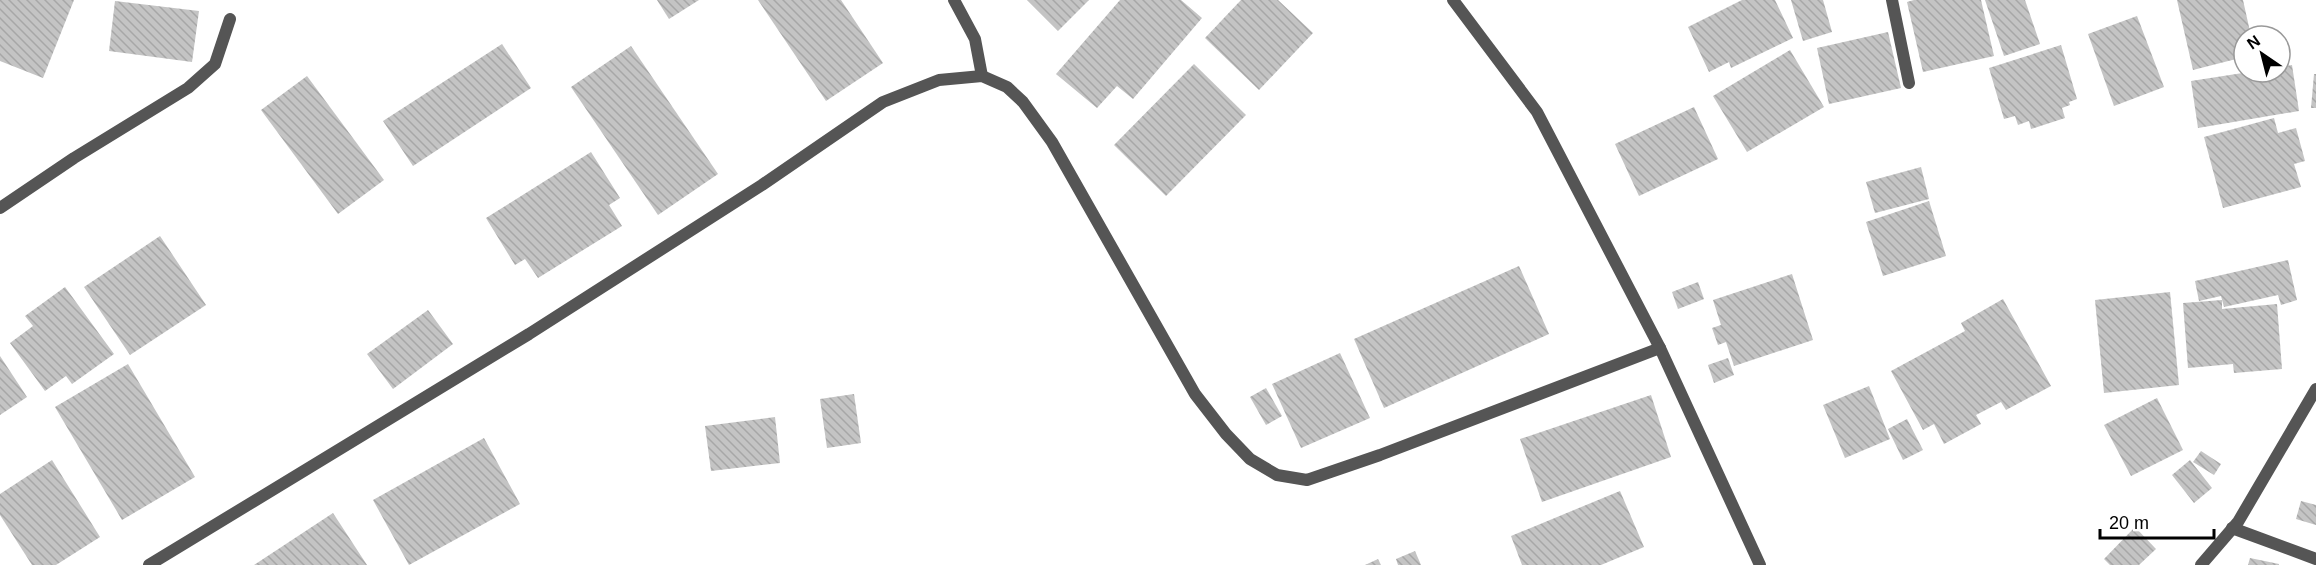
<svg xmlns="http://www.w3.org/2000/svg" width="2316" height="565" font-family="Helvetica,sans-serif">
<style>
.building{fill:url(#building-back-hatch)}
.lines{fill:none;stroke-linecap:round;stroke-linejoin:round}
.minor{stroke:#555;stroke-width:12}
</style>
<defs>
<pattern id="building-back-hatch" width="6" height="6" patternUnits="userSpaceOnUse" patternTransform="scale(1.5)"><rect width="6" height="6" fill="#c4c4c4"/><path d="M-1 5l2 2M0 0l6 6M5-1l2 2" fill="none" stroke="#a7a7a7"/></pattern>
</defs>
<rect width="100%" height="100%" fill="#fff"/>
<!-- building -->
<g class="building">
<polygon points="0,0 74,0 43,78 0,61"/>
<polygon points="657,0 699,0 669,19"/>
<polygon points="758,0 841,0 883,63 826,101"/>
<polygon points="1027,0 1089,0 1058,31"/>
<polygon points="1120,0 1181,0 1202,18 1133,99 1117,86 1097,108 1056,74"/>
<polygon points="1241,0 1278,0 1313,33 1259,90 1205,38"/>
<polygon points="1742,0 1775,0 1793,38 1731,68 1729,62 1709,72 1688,27"/>
<polygon points="1791,0 1823,0 1832,32 1803,41"/>
<polygon points="1914,0 1981,0 1994,56 1923,72 1907,2"/>
<polygon points="1985,0 2025,0 2040,44 2004,56"/>
<polygon points="2177,0 2243,0 2251,36 2244,36 2244,57 2193,70"/>
<polygon points="115,1 199,11 192,62 109,51"/>
<polygon points="2137,16 2164,87 2114,106 2088,34"/>
<polygon points="1888,32 1901,88 1829,104 1817,48"/>
<polygon points="502,44 531,88 413,166 383,121"/>
<polygon points="2061,45 2077,99 2069,102 2070,105 2062,108 2065,118 2031,129 2029,121 2018,125 2015,116 2004,119 1989,68"/>
<polygon points="631,46 718,174 658,215 571,87"/>
<polygon points="1790,50 1824,107 1747,152 1713,96"/>
<polygon points="1194,64 1246,115 1166,196 1114,145"/>
<polygon points="2292,65 2299,111 2198,128 2191,81 2249,72 2280,72 2280,67"/>
<polygon points="2314,74 2316,74 2316,108 2311,108"/>
<polygon points="307,76 384,180 338,214 261,110"/>
<polygon points="1694,107 1718,159 1639,196 1615,144"/>
<polygon points="2274,118 2278,133 2296,128 2305,161 2294,164 2301,187 2223,208 2204,137"/>
<polygon points="591,152 620,198 609,205 622,226 538,278 525,259 515,265 486,218"/>
<polygon points="1921,167 1929,199 1875,213 1866,182"/>
<polygon points="1929,201 1946,256 1883,276 1866,222"/>
<polygon points="160,236 206,305 130,355 84,287"/>
<polygon points="2288,260 2297,300 2281,305 2278,295 2224,307 2221,296 2199,301 2195,281"/>
<polygon points="1519,266 1549,334 1384,408 1354,339"/>
<polygon points="1792,274 1813,340 1734,366 1726,342 1718,345 1712,328 1721,325 1713,300"/>
<polygon points="1698,282 1704,299 1678,309 1672,292"/>
<polygon points="65,287 114,354 72,384 66,376 45,391 10,343 33,326 25,316"/>
<polygon points="2170,292 2179,385 2104,393 2095,300"/>
<polygon points="2003,299 2051,386 2006,410 2001,402 1976,415 1981,424 1944,444 1934,424 1923,430 1891,371 1965,331 1961,323"/>
<polygon points="2222,300 2222,309 2277,304 2282,369 2234,373 2233,364 2188,368 2183,303"/>
<polygon points="428,310 453,344 393,389 367,354"/>
<polygon points="1340,353 1370,418 1301,448 1272,384"/>
<polygon points="0,356 27,397 0,415"/>
<polygon points="1728,358 1734,375 1714,383 1708,365"/>
<polygon points="128,364 195,477 122,520 55,407"/>
<polygon points="1869,386 1890,439 1845,458 1823,405"/>
<polygon points="1266,388 1282,416 1266,425 1250,397"/>
<polygon points="854,394 861,443 827,448 820,399"/>
<polygon points="1651,395 1671,457 1542,502 1520,439"/>
<polygon points="2157,398 2183,450 2131,476 2104,425"/>
<polygon points="775,417 780,463 711,471 705,426"/>
<polygon points="1907,419 1923,450 1903,460 1888,429"/>
<polygon points="484,438 520,504 409,565 373,500"/>
<polygon points="2201,451 2221,464 2214,475 2193,462"/>
<polygon points="52,460 100,537 56,565 32,565 0,515 0,494"/>
<polygon points="2190,460 2212,488 2194,503 2172,475"/>
<polygon points="1620,491 1644,547 1601,565 1522,565 1511,536"/>
<polygon points="2301,501 2316,505 2316,525 2296,519"/>
<polygon points="333,513 367,565 254,565"/>
<polygon points="2135,527 2156,549 2139,565 2110,565 2104,559"/>
<polygon points="1415,551 1421,565 1398,565 1396,559"/>
<polygon points="2250,558 2279,564 2279,565 2248,565"/>
<polygon points="1378,559 1381,565 1365,565"/>
</g>
<g class="lines">
<!-- minor -->
<g class="minor">
<polyline points="954,0 975,39 982,76"/>
<polyline points="1453,0 1537,112 1660,348 1760,565"/>
<polyline points="1892,0 1909,83"/>
<polyline points="0,208 74,158 188,88 215,64 230,19"/>
<polyline points="2232,528 2316,559"/>
<polyline points="149,565 529,334 762,185 883,102 939,80 982,76 1007,87 1023,102 1052,142 1195,394 1226,434 1250,459 1277,475 1307,480 1380,455 1660,348"/>
<polyline points="2201,565 2238,522 2316,389"/>
</g>
</g>
<!-- north arrow -->
<g transform="translate(2262 54) rotate(325)"><circle r="28" fill="#ffffff" stroke="#999999" stroke-width="1.5"/>
<path d="M0-4.5L10 22L0 15L-10 22Z" fill="#000000"/>
<text y="-9" font-size="16" font-weight="bold" text-anchor="middle" fill="#000000">N</text>
</g>
<!-- scale -->
<path d="M2100 529v9h114v-9" fill="none" stroke="#000000" stroke-width="3"/>
<text x="2109" y="529" font-size="18" fill="#000000" stroke="#ffffff" stroke-width="4.5" paint-order="stroke">20 m</text>
</svg>
